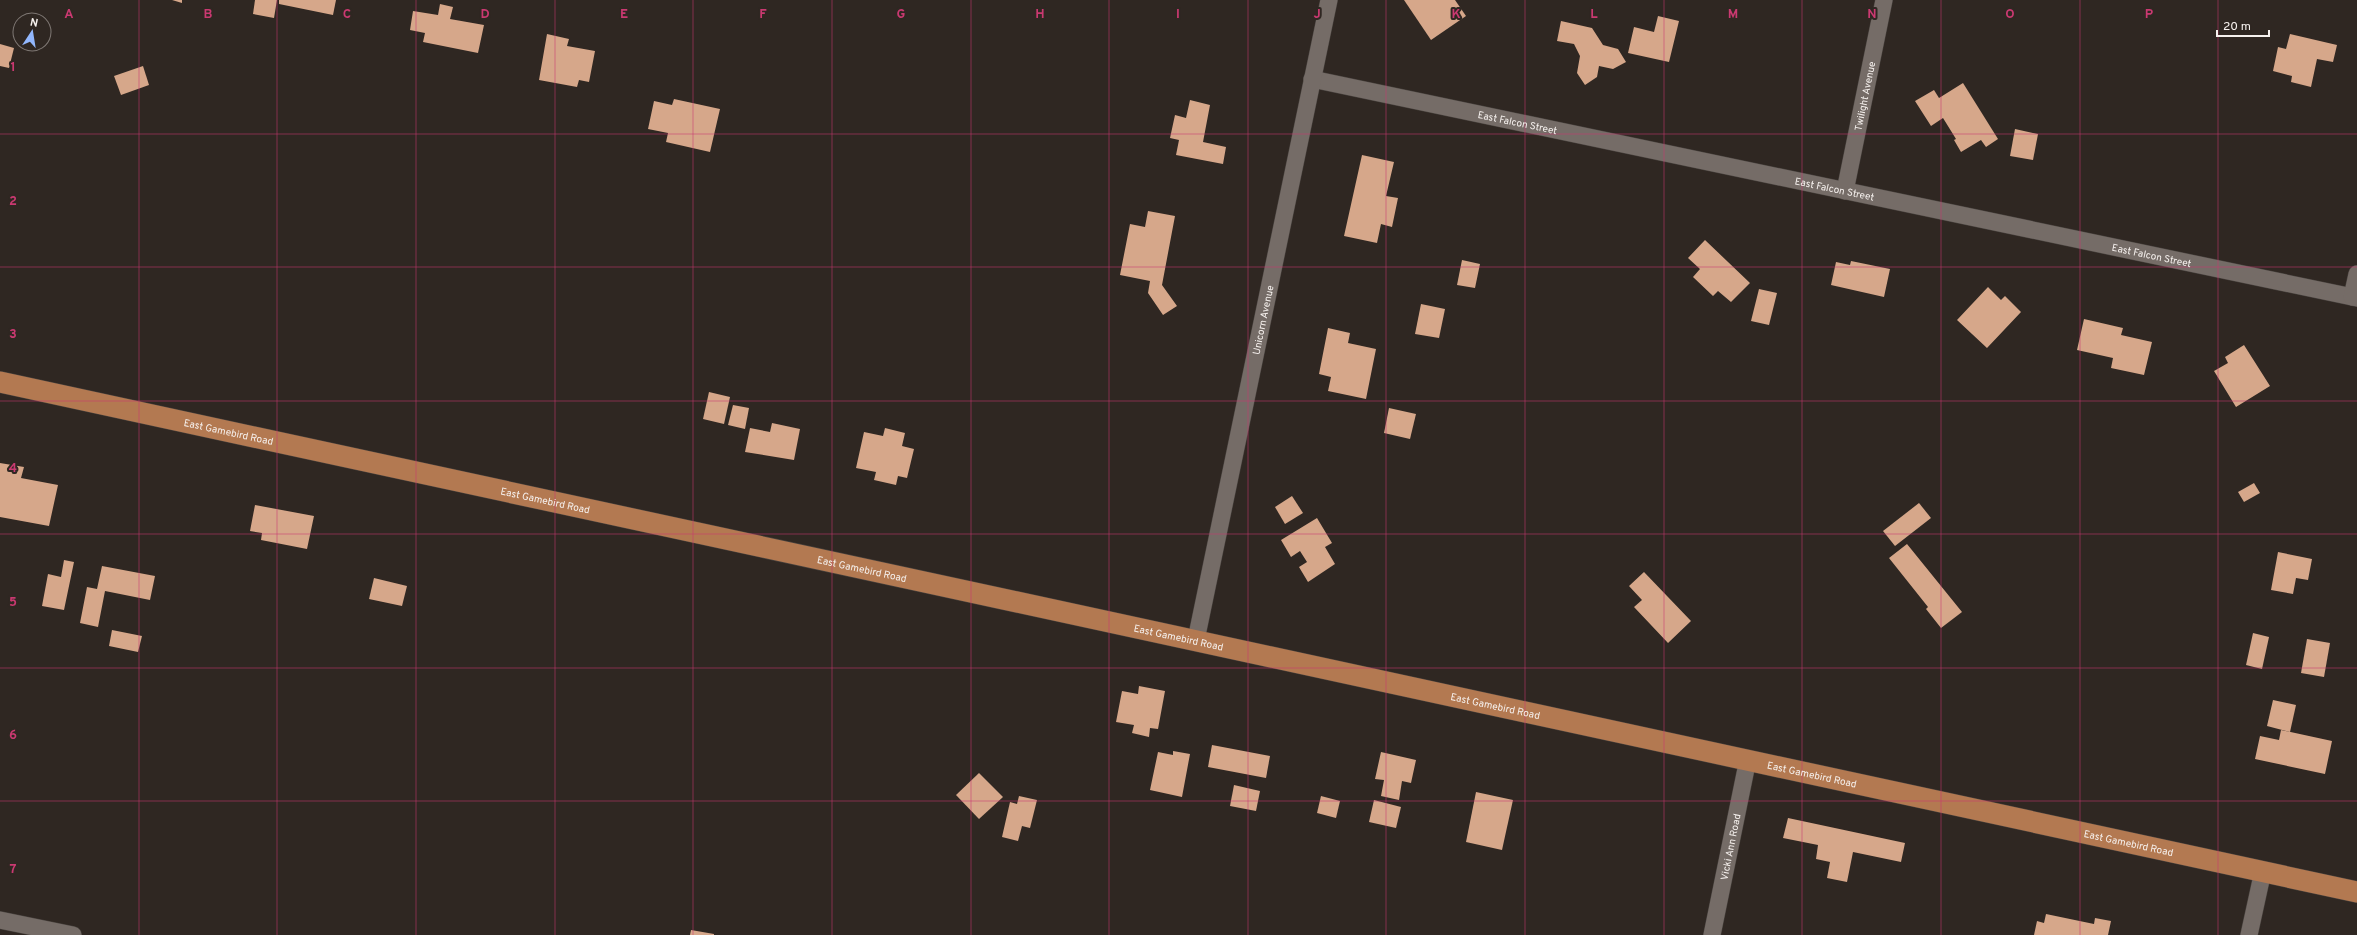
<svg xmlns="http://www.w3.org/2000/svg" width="2357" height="935" font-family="Overpass,sans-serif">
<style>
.building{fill:#d6a78a}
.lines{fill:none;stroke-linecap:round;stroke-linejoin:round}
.minor-casing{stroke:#48423e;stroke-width:18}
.major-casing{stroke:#48423e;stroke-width:22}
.minor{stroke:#756c67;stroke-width:17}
.major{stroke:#b37951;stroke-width:21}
.grid{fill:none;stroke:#ca3971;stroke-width:1;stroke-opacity:0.55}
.labels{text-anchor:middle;stroke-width:4;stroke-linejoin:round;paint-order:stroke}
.street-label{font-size:10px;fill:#f6f1ee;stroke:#2f2722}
.grid-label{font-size:13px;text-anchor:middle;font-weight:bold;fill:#ca3971;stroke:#2f2722;stroke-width:4;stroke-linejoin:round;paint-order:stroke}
</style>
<rect width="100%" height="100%" fill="#2f2722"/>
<!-- building -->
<g class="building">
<polygon points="172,0 182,0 182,3"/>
<polygon points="255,0 277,0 274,18 253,14"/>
<polygon points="279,0 336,0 333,15 279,4"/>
<polygon points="1404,0 1455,0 1466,16 1431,40"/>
<polygon points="440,4 453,7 450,19 484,25 478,53 423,42 425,33 410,30 413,11 438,15"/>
<polygon points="1658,16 1679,21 1669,62 1628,53 1634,27 1654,32"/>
<polygon points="1561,21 1592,28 1603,45 1618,49 1626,62 1613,69 1599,66 1597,77 1585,85 1577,73 1580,56 1574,44 1557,41"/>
<polygon points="547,34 569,39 567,46 595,51 589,82 579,80 577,87 539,80"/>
<polygon points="2290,34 2337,45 2333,62 2317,59 2311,87 2291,82 2292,76 2273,71 2278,47 2286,49"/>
<polygon points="0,44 14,48 9,68 0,66"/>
<polygon points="143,66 149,85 121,95 114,76"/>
<polygon points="1963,83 1998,139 1986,147 1981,140 1961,152 1954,140 1956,139 1943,118 1931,126 1915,101 1934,90 1939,98"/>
<polygon points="674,99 720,109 710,152 666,142 668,133 648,129 654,101 672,105"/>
<polygon points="1190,100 1210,105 1203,142 1226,147 1223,164 1176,155 1179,140 1170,138 1175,115 1186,118"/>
<polygon points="2015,129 2038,134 2033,160 2010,156"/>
<polygon points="1362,155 1394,162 1386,196 1398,198 1392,227 1381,224 1377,243 1344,236"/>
<polygon points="1148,211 1175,216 1162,285 1177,306 1163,315 1148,293 1150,281 1120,275 1130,224 1145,227"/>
<polygon points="1705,240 1750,283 1731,302 1718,291 1713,296 1693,277 1700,269 1688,258"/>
<polygon points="1462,260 1480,264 1475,288 1457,285"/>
<polygon points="1851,261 1890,269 1884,297 1831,285 1836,262 1850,265"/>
<polygon points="1988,287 2001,300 2005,296 2021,312 1987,348 1957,320"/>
<polygon points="1759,289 1777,293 1769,325 1751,321"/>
<polygon points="1421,304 1445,309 1439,338 1415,334"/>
<polygon points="2084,319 2123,328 2121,335 2152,342 2144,375 2111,368 2113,358 2077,350"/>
<polygon points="1328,328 1350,333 1348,343 1376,349 1366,399 1328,391 1331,377 1319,374"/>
<polygon points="2244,345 2270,386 2236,407 2214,371 2228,363 2225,357"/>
<polygon points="709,392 730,397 724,424 703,419"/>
<polygon points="733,405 749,408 745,429 728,425"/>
<polygon points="1389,408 1416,414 1410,439 1384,433"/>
<polygon points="772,423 800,429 794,460 745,452 750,428 770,432"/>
<polygon points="885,428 905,433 902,446 914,449 907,478 898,476 896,485 874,480 876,472 856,468 864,432 883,436"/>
<polygon points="0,463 24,467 21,478 58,485 49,526 0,517"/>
<polygon points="2254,483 2260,493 2244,502 2238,492"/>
<polygon points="1292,496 1303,513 1285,524 1275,507"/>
<polygon points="1919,503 1931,518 1895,546 1883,531"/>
<polygon points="255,505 314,516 307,549 261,540 262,533 250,531"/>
<polygon points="1317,518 1332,543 1325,547 1335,564 1308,582 1299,567 1307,562 1300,551 1291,557 1281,540"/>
<polygon points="1907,544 1962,612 1941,628 1926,609 1928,607 1889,558"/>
<polygon points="2278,552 2312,559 2308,580 2296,578 2293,594 2271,590"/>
<polygon points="64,560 74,562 64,610 42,606 48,574 61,577"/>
<polygon points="102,566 155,576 150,600 105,591 98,627 80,623 87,587 97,589"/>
<polygon points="1644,572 1691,621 1668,643 1634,607 1642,600 1629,586"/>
<polygon points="374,578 407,586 402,606 369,599"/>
<polygon points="112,630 142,636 138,652 109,646"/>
<polygon points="2253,633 2269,637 2262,669 2246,665"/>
<polygon points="2307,639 2330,643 2324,677 2301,673"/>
<polygon points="1139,686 1165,691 1158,729 1150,728 1149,737 1132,733 1134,725 1116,722 1122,691 1138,694"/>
<polygon points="2273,700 2296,705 2290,732 2267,726"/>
<polygon points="2281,730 2332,741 2325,774 2255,759 2260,736 2279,740"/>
<polygon points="1212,745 1270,756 1266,778 1208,767"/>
<polygon points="1173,751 1190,754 1182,797 1150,790 1158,752 1173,755"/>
<polygon points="1381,752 1416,760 1411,783 1402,781 1399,800 1381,796 1384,780 1375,779"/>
<polygon points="979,773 1003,797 979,819 956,795"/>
<polygon points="1234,785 1260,791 1256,811 1230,806"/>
<polygon points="1476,792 1513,800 1502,850 1466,842"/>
<polygon points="1019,796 1037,800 1030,828 1022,826 1018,841 1002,837 1010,802 1017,804"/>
<polygon points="1321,796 1340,801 1336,818 1317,813"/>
<polygon points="1374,800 1401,807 1396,828 1369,822"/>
<polygon points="1788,818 1905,843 1901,862 1853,852 1847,882 1827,878 1830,862 1816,859 1818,845 1783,838"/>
<polygon points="2046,914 2094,924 2095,918 2111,921 2108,935 2034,935 2037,921 2044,923"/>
<polygon points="691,930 714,934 714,935 690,935"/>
</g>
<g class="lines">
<defs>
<g id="minor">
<path id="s1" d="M1312,79L2357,298"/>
<path id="s2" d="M1845,191L1884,0"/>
<polyline points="2352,297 2357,274"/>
<path id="s3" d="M1196,640L1329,0"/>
<polyline points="0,920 73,935"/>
<path id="s4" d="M1712,935L1748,759"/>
<polyline points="2249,935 2263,871"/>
</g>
<g id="major">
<path id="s5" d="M0,382L2357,892"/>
</g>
</defs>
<!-- minor casing -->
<use href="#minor" class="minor-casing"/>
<!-- major casing -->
<use href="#major" class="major-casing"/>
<!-- minor -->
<use href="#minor" class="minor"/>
<!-- major -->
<use href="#major" class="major"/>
</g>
<!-- grid -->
<path class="grid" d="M139,0V935M277,0V935M416,0V935M555,0V935M693,0V935M832,0V935M971,0V935M1109,0V935M1248,0V935M1386,0V935M1525,0V935M1664,0V935M1802,0V935M1941,0V935M2080,0V935M2218,0V935M0,134H2357M0,267H2357M0,401H2357M0,534H2357M0,668H2357M0,801H2357"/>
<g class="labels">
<!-- street labels -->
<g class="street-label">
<text dy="4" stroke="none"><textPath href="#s2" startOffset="97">Twilight Avenue</textPath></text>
<text dy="4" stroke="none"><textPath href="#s1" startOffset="210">East Falcon Street</textPath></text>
<text dy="4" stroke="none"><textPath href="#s1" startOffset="534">East Falcon Street</textPath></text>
<text dy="4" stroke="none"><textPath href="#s1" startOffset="858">East Falcon Street</textPath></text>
<text dy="4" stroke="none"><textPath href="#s3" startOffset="327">Unicorn Avenue</textPath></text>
<text dy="4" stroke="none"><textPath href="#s5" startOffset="234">East Gamebird Road</textPath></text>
<text dy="4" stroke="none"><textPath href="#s5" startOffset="558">East Gamebird Road</textPath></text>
<text dy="4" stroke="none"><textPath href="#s5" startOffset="882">East Gamebird Road</textPath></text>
<text dy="4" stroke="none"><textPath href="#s5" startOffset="1206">East Gamebird Road</textPath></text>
<text dy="4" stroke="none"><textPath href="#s5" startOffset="1530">East Gamebird Road</textPath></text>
<text dy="4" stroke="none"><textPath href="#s5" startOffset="1854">East Gamebird Road</textPath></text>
<text dy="4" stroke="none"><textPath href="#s5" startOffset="2178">East Gamebird Road</textPath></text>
<text dy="4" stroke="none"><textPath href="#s4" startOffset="90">Vicki Ann Road</textPath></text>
</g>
</g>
<g class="grid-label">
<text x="69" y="18">A</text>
<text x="208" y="18">B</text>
<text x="347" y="18">C</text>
<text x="485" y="18">D</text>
<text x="624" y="18">E</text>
<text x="763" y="18">F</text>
<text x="901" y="18">G</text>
<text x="1040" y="18">H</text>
<text x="1178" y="18">I</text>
<text x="1317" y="18">J</text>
<text x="1456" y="18">K</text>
<text x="1594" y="18">L</text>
<text x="1733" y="18">M</text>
<text x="1872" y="18">N</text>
<text x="2010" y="18">O</text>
<text x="2149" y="18">P</text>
<text x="13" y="71">1</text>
<text x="13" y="205">2</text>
<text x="13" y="338">3</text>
<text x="13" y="472">4</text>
<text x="13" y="606">5</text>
<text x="13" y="739">6</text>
<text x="13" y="873">7</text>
</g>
<!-- north arrow -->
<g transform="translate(32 32) rotate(12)"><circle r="19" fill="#2f2722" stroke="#7f7874"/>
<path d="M0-3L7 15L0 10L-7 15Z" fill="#92b7fd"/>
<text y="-6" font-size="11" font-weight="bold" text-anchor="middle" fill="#f6f1ee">N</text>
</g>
<!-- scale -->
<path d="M2217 30v6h52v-6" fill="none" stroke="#f6f1ee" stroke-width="2"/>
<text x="2223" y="30" font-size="12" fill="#f6f1ee" stroke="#2f2722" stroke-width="3" paint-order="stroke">20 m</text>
</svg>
